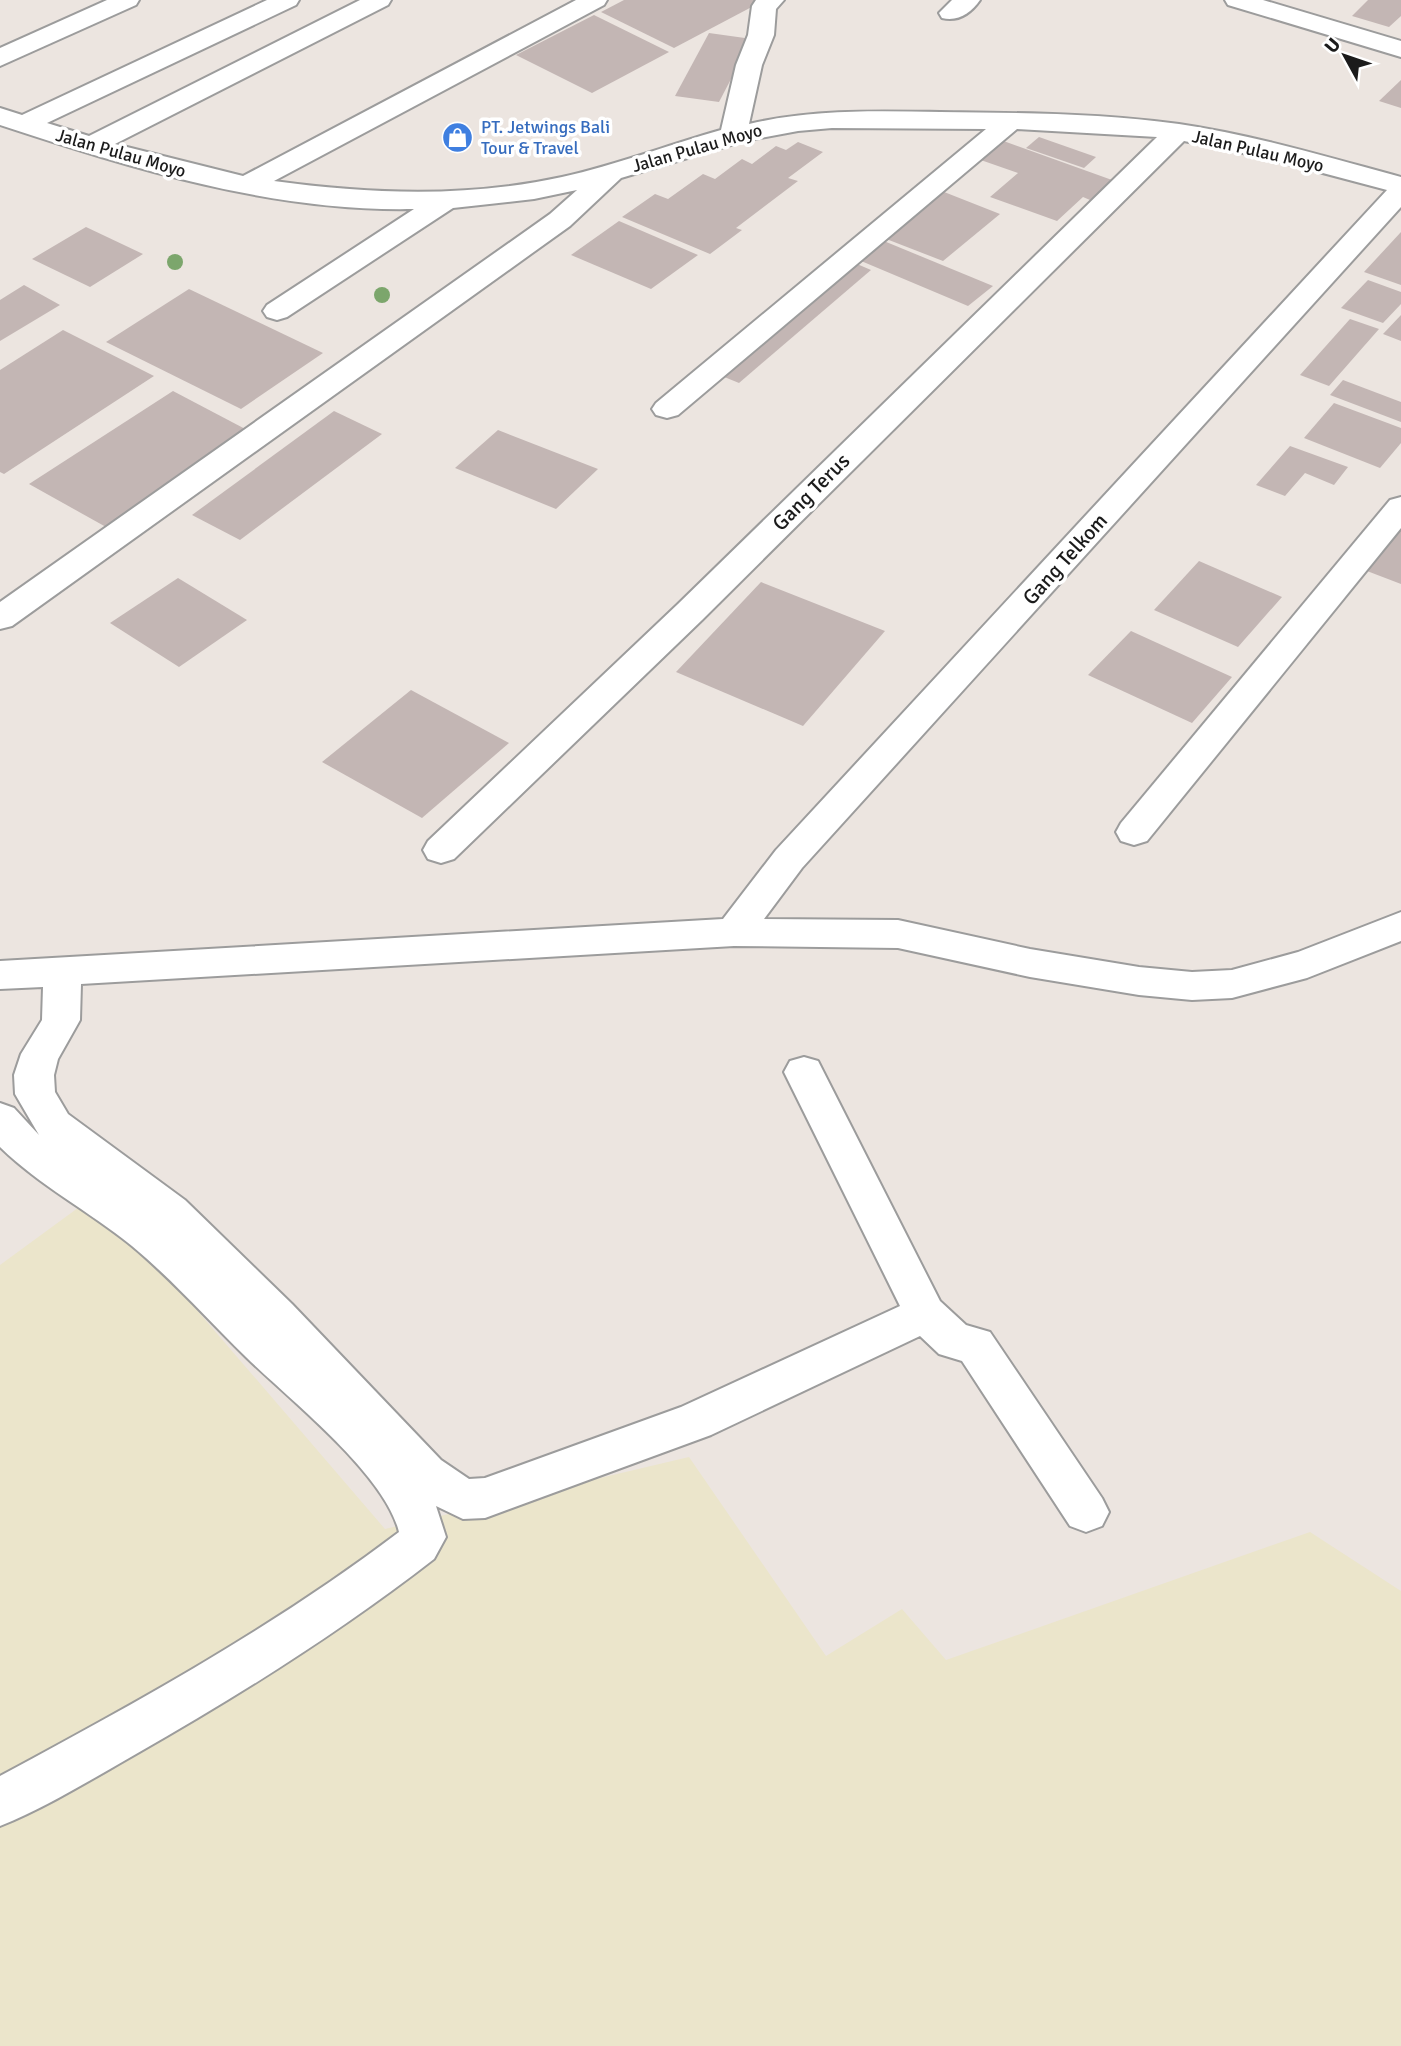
<svg xmlns="http://www.w3.org/2000/svg" width="1401" height="2046" font-family="Signika,sans-serif">
<style>
.farmland{fill:#ebe5cb}
.building{fill:#c3b6b4}
.lines{fill:none;stroke-linecap:round;stroke-linejoin:round}
.minor-casing{stroke:#9c9c9c;stroke-width:4}
.minor{fill:#fff;fill-rule:evenodd}
.tree{fill:#7ca66c}
.labels{text-anchor:middle;stroke-width:7;stroke-linejoin:round;paint-order:stroke}
.far-shop-label{font-size:18px;fill:#366cbe;stroke:#fff;text-anchor:start}
.far-street-label{font-size:18px;fill:#1b1b1b;stroke:#fff}
.street-label{font-size:21px;fill:#1b1b1b;stroke:#fff}
</style>
<rect width="100%" height="100%" fill="#ece5e0"/>
<!-- farmland -->
<polygon class="farmland" points="97,1194 385,1529 689,1457 826,1656 902,1609 946,1660 1310,1532 1401,1591 1401,2046 0,2046 0,1265"/>
<!-- building -->
<g class="building">
<polygon points="624,0 765,0 674,48 601,12"/>
<polygon points="1368,0 1401,0 1401,16 1389,27 1352,16"/>
<polygon points="594,15 669,52 592,93 516,55"/>
<polygon points="709,33 752,39 719,102 675,96"/>
<polygon points="1401,80 1401,108 1379,101"/>
<polygon points="1039,137 1096,157 1084,168 1026,148"/>
<polygon points="998,139 1112,180 1090,200 1083,197 1057,221 990,197 1018,173 975,158"/>
<polygon points="798,142 823,152 788,178 798,181 736,228 742,230 710,254 622,217 655,194 668,199 703,174 715,179 742,159 752,164 776,146 786,150"/>
<polygon points="934,188 1000,214 943,261 876,235"/>
<polygon points="619,221 698,255 651,289 571,255"/>
<polygon points="86,227 143,254 90,287 32,259"/>
<polygon points="1401,232 1401,285 1364,272"/>
<polygon points="879,239 993,286 968,306 854,258"/>
<polygon points="850,261 871,270 739,383 717,374"/>
<polygon points="1368,280 1401,292 1401,304 1383,323 1341,308"/>
<polygon points="24,285 60,305 0,341 0,300"/>
<polygon points="189,289 323,353 241,409 106,342"/>
<polygon points="1401,315 1401,341 1383,334"/>
<polygon points="1350,319 1379,329 1329,386 1300,375"/>
<polygon points="63,330 154,376 4,474 0,472 0,370"/>
<polygon points="1343,380 1401,402 1401,422 1330,395"/>
<polygon points="173,391 249,431 106,527 29,484"/>
<polygon points="1334,403 1401,428 1401,443 1380,468 1304,438"/>
<polygon points="334,411 382,434 240,540 192,515"/>
<polygon points="498,430 598,469 556,509 455,468"/>
<polygon points="1290,446 1348,467 1334,485 1305,473 1285,496 1256,485"/>
<polygon points="1401,527 1401,584 1367,571"/>
<polygon points="1199,561 1282,597 1238,647 1154,610"/>
<polygon points="178,578 247,620 179,667 110,623"/>
<polygon points="761,582 885,631 803,726 676,672"/>
<polygon points="1131,631 1232,677 1192,723 1088,675"/>
<polygon points="411,690 509,743 422,818 322,762"/>
</g>
<g class="lines">
<defs>
<g id="minor">
<polygon points="107,0 139,0 136,5 0,66 0,48"/>
<path d="M267,0H299L296,5L47,123L89,136L360,0H391L388,5L115,144L243,176L576,0H607L604,5L274,181C370,194 466,198 562,177C616,165 668,145 721,130L736,65L748,35L752,6L756,0H784L776,9L774,35L762,65L749,124C812,109 876,111 940,112C1019,113 1100,113 1179,124C1254,135 1327,157 1401,177V207L802,868L764,919L898,920L1030,949L1139,967L1192,972L1232,970L1298,952L1401,912V941L1307,978L1232,998L1192,1000L1139,995L1030,977L898,948L734,946L81,984L80,1020L58,1059L54,1075L55,1092L68,1114L185,1200L292,1304L441,1460L469,1479L485,1478L681,1407L900,1306L784,1072L790,1061L804,1057L818,1061L940,1301L966,1325L990,1332L1102,1498L1109,1512L1102,1526L1086,1532L1070,1526L962,1361L939,1354L920,1336L711,1435L485,1518L463,1519L436,1506L446,1537L434,1559C340,1632 240,1695 136,1754C92,1779 47,1807 0,1826V1776C138,1702 274,1627 399,1532C385,1474 290,1400 246,1357C208,1320 173,1280 132,1246C89,1211 40,1186 0,1147V1103L14,1108L39,1135L15,1094L14,1075L21,1054L42,1020L43,987L0,989V961L723,919L776,850L1387,190L1262,157L1184,141L702,620L454,859L441,863L428,859L423,850L428,841L678,604L1157,137L1017,129L678,415L667,418L656,415L652,409L656,403L986,129L832,128L798,131L744,141L621,178L570,226L12,626L0,629V602L550,214L577,190L534,199L453,208L287,317L277,320L267,317L263,311L267,305L414,209C272,212 134,169 0,125V108L22,115Z"/>
<path d="M952,0H980C971,13 958,22 942,18L939,13Z"/>
<polygon points="1225,0 1263,0 1401,41 1401,57 1228,5"/>
<polygon points="1401,497 1401,528 1147,841 1134,845 1121,841 1116,832 1121,823 1390,500"/>
</g>
</defs>
<!-- minor casing -->
<use href="#minor" class="minor-casing"/>
<!-- minor -->
<use href="#minor" class="minor"/>
</g>
<!-- trees -->
<g class="tree">
<circle cx="175" cy="262" r="8"/>
<circle cx="382" cy="295" r="8"/>
</g>
<!-- icons -->
<defs>
<symbol id="shop-disc" viewBox="-11 -11 22 22"><circle r="9.5" fill="#3f7fe0" stroke="#fff"/><path d="M-5-2.5h2.3a2.7 3.5 0 0 1 5.4 0H5L5.5 6h-11ZM-1.5-2.5h3a1.5 2.3 0 0 0-3 0Z" fill="#fff"/></symbol>
</defs>
<g fill-rule="evenodd">
<use href="#shop-disc" x="440" y="120" width="35" height="35"/>
</g>
<g class="labels">
<!-- far-shop labels -->
<g class="far-shop-label">
<text x="481" y="133">PT. Jetwings Bali<tspan x="481" dy="21">Tour &amp; Travel</tspan></text>
</g>
<!-- far-street labels -->
<g class="far-street-label">
<text transform="translate(697 148) rotate(-16)" y="6">Jalan Pulau Moyo</text>
<text transform="translate(1258 151) rotate(13)" y="6">Jalan Pulau Moyo</text>
<text transform="translate(121 153) rotate(16)" y="6">Jalan Pulau Moyo</text>
</g>
<!-- street labels -->
<g class="street-label">
<text transform="translate(811 492) rotate(-45)" y="7">Gang Terus</text>
<text transform="translate(1065 559) rotate(-48)" y="7">Gang Telkom</text>
</g>
</g>
<!-- north arrow -->
<g transform="translate(1345 56) rotate(310)" stroke="#ffffff" stroke-width="5" paint-order="stroke">
<path d="M0-5L12 26L0 18L-12 26Z" fill="#1b1b1b"/>
<text y="-10" font-size="19" font-weight="bold" text-anchor="middle" fill="#1b1b1b">U</text>
</g>
</svg>
